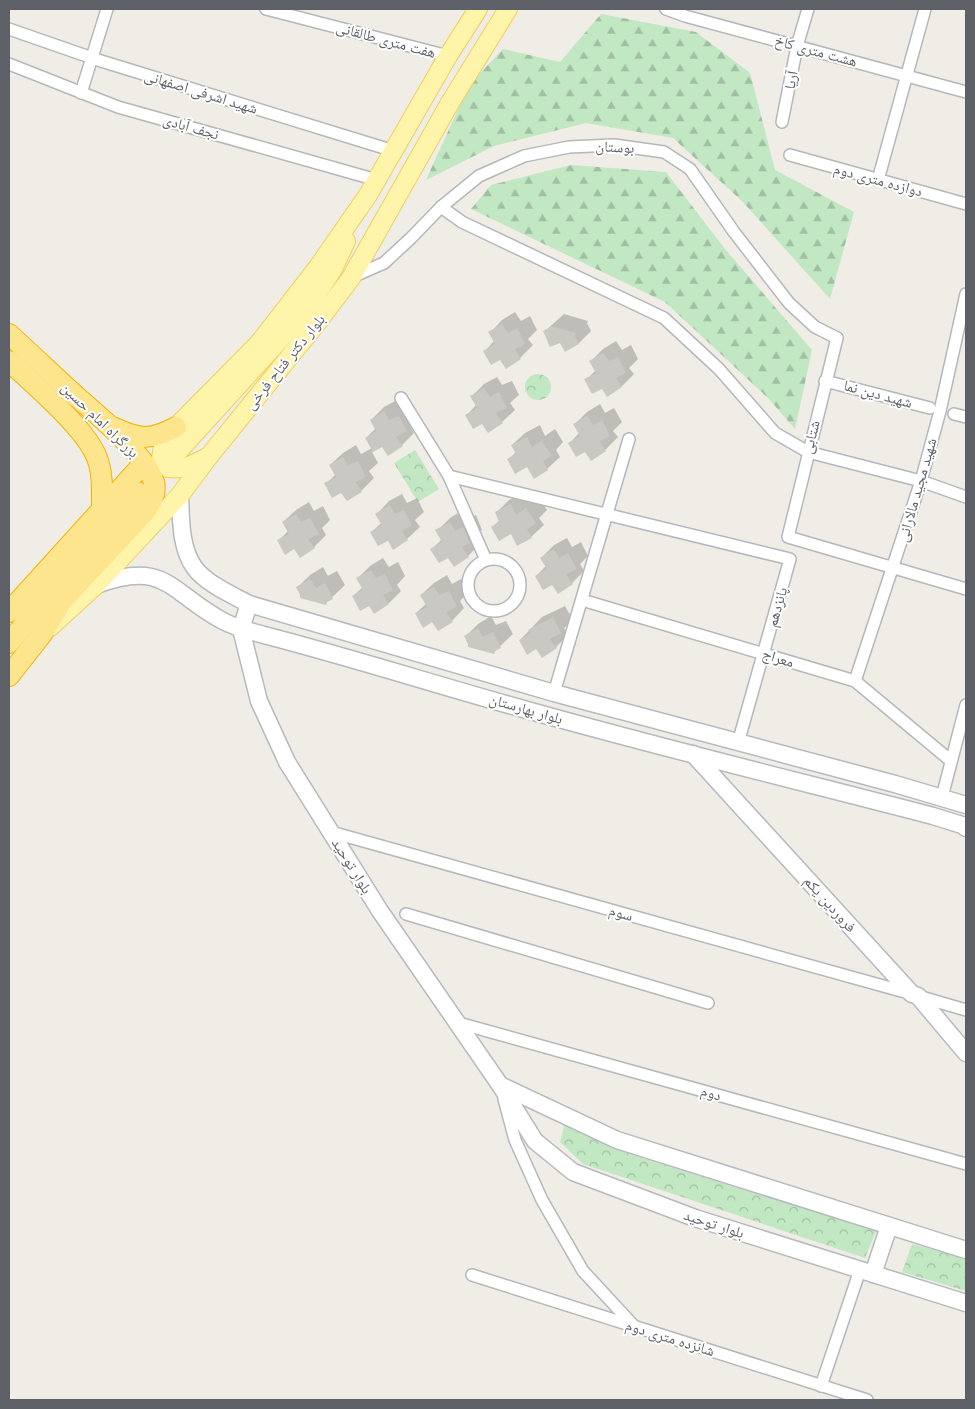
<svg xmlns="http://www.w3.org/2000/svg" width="975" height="1409" font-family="'PT Sans','Noto Naskh Arabic',sans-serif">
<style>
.forest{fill:url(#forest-firs)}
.park{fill:url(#park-crowns)}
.shadow{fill:#0003}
.building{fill:#cac8c2}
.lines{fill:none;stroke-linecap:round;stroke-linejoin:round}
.street-casing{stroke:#b5b7bc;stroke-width:14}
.secondary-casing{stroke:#b6b9bf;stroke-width:19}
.primary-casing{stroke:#f2ce5b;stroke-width:20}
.highway-casing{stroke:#f4b200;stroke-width:22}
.street{stroke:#fff;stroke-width:11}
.secondary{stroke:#fff;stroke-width:16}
.primary{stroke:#fff5aa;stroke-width:18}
.highway{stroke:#fde58e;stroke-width:20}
.labels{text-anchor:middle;stroke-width:4;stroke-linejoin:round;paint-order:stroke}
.street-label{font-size:15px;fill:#5d6066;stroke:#fff}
</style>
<defs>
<pattern id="forest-firs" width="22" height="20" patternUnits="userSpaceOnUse" patternTransform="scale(1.25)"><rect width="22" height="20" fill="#c2e7c3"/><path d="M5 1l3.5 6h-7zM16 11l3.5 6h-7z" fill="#a1bfa2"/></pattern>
<pattern id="park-crowns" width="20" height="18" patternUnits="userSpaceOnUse" patternTransform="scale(1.25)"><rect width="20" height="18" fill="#c2e7c3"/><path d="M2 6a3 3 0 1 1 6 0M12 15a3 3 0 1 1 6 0" fill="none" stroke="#a1bfa2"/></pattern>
</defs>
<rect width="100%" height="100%" fill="#efede5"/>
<!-- forest -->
<g class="forest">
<polygon points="601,14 696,32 750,73 775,170 854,212 830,299 742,201 673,138 586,123 494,146 426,180 469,85 503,49 560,62"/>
<polygon points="571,165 666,172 725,249 812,350 795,429 768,398 665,302 471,209 491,185"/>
</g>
<!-- park -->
<g class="park">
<circle cx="538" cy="387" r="13"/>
<polygon points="415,450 439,489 418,502 394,463"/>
<polygon points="565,1123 630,1154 876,1231 865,1258 583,1164 560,1142"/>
<polygon points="912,1244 966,1258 966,1291 902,1272"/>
</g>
<!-- shadow -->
<g class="shadow">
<polygon points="515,312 521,321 530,316 537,330 528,339 533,345 520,358 506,367 501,358 485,351 494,341 490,333 502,320"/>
<polygon points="564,314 588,321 587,323 591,331 579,343 566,350 560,341 544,332"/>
<polygon points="616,341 622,350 631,345 638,359 629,368 634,374 621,387 602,387 586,380 596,370 591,361 603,349"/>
<polygon points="497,377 502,385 512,381 519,395 510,403 515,410 502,422 483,422 467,415 476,405 471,397 484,384"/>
<polygon points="397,400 418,418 410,426 414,433 402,445 382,445 372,452 378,463 369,471 374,478 361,491 347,500 342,491 326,484 336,474 330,465 343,453 356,445 361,454 372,448 366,438 376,428 371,420 384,407"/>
<polygon points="600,404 605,413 614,408 622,422 613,431 618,437 605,450 586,450 570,443 579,433 574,425 587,412"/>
<polygon points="540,425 545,436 555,429 563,442 556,450 560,457 547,469 508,460 516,452 512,445 525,433"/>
<polygon points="524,493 529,503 539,497 547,510 539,518 544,525 531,537 492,527 500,520 496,513 509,500"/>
<polygon points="402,494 407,503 417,498 424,512 415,520 420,527 407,539 388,540 372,532 382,522 377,514 389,501"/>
<polygon points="309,502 314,511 323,506 330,520 322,528 326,535 314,547 294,548 278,541 288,531 283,522 296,510"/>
<polygon points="463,510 468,519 476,515 482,530 475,536 480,544 468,556 448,556 432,549 442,539 437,531 450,518"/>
<polygon points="567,538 572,547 581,542 588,556 580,564 584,571 572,583 552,584 536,576 546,566 541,558 554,545"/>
<polygon points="383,558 389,567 398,562 405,576 397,585 401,591 389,603 369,604 353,596 363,587 358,578 370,566"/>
<polygon points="323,567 328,576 337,571 345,585 326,603 298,587 310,575"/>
<polygon points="447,575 452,584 461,579 468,593 460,601 464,608 452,621 438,630 432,621 416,613 426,604 421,595 434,583"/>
<polygon points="565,606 573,620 564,628 568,635 556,647 536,648 520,640 542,617"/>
<polygon points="491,616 496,625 506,621 513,634 493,653 465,637 478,624"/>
</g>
<!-- building -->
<g class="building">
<polygon points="502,324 508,333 517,328 525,344 515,349 521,359 506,369 500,360 491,365 483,351 495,344 488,332"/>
<polygon points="550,326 576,333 575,336 579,344 565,352 560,343 550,347 543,331 549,328"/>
<polygon points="603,353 609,361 618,357 626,373 616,378 622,387 607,397 602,389 592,394 584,379 596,373 589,361"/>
<polygon points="484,388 490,397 499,392 507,408 496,413 503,423 488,433 482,424 473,429 465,415 477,408 470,396"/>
<polygon points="384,411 389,420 399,416 407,431 396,437 403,446 388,456 382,447 373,452 365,438 376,431 370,420"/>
<polygon points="587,416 593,425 602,420 610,436 600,441 606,451 591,461 585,452 576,457 568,443 580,436 573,424"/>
<polygon points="527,437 532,447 542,441 552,456 543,461 548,470 534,479 527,467 515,474 507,459 516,454 511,445"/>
<polygon points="343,457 348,465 358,461 366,477 356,482 362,492 347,501 341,493 332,498 324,483 336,477 329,465"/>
<polygon points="511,504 516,515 526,508 536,523 527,529 532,538 517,546 511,534 499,541 491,527 499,522 495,512"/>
<polygon points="389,505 395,514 404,510 412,525 402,531 408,540 393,550 388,541 378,546 370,532 382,525 375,514"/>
<polygon points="296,514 301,522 310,518 319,534 308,539 315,548 300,558 294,549 285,555 277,540 289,534 282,522"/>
<polygon points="450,522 455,531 463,527 470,543 462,547 469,557 454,567 448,558 439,563 430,549 442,542 435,530"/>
<polygon points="554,549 559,558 568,553 577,569 566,574 573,584 558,594 552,585 543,590 535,576 547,569 540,558"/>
<polygon points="371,570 376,578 385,574 393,590 383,595 389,604 374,614 369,606 360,611 352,596 363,590 356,578"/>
<polygon points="310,579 316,588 325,583 333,599 327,602 326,605 300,598 300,595 296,587"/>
<polygon points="434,587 439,595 449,591 457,606 446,612 453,622 438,631 432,622 423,628 415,613 427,607 420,595"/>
<polygon points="553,617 561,633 550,639 557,648 542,658 536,649 527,655 519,640 531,633 528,630"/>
<polygon points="478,628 483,637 493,632 501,648 495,651 494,654 468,647 468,644 464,636"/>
</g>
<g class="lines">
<defs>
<g id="street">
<polyline points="266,9 448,56"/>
<polyline points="666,9 685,16 966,92"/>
<polyline points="9,29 101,61 394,151"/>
<polyline points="9,64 118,107 377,180"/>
<polyline points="81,93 107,9"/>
<polyline points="782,122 797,46 808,9"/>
<polyline points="790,155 966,204"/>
<polyline points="878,180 925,9"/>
<polyline points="441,207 462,222 664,318 719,369 775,433 808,452 921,481 966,497"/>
<polyline points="352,277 384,263 411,238 441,207 479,176 524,156 569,147 614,145 664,152 690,169 734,232 789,303 815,327 837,338 788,537 966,589"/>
<polyline points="825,381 930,408"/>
<polyline points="401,398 449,476 790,559 738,743"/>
<polyline points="954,414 966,417"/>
<polyline points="449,476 486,560"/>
<circle cx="494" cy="585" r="26"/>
<polyline points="582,600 855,681 951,761"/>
<polyline points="855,681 921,481 940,411 966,294"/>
<polyline points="554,693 629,439"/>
<polyline points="942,797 966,705"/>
<polyline points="331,832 912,994"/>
<polyline points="406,914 708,1003"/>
<polyline points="918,996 966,1010"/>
<polyline points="455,1022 966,1164"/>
<polyline points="504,1099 515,1140 542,1200 583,1271 633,1325"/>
<polyline points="472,1275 867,1400"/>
<polyline points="821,1386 860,1270"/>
</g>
<g id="secondary">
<path d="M180,495C181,518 180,547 194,567C205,583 232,595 249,604L554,693L895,784L966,805"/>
<path d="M96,585C166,559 169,592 223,621C236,628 250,631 264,635C353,658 440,686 527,710C662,748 798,781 933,816L962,825L966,828"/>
<polyline points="249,604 241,629 259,701 287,762 380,911 500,1085 535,1141 573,1172 695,1218 966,1303"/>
<polyline points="693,754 912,994 918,996 966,1053"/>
<polyline points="500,1085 617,1140 966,1250"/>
<polyline points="873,1274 889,1226"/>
</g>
<g id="primary">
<polyline points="175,455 305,312 333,269 346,241"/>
<path d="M207,457C194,464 184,470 168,468L161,459L163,446L176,427L259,343L318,267L368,195L448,56L478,9"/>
<polyline points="50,627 96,585 180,495 210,455 317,323 351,278 451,101 508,9"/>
</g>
<g id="highway">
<path d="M9,334C32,355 54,376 77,397C98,415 146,455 154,482C157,494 151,503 144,513L62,601L42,634L9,676"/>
<path d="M9,361C33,384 86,428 97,458C103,473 102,491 102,507"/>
<path d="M115,428C140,440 151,440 176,427"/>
<polyline points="9,612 144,463"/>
<polyline points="9,643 64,577 140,493"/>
</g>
</defs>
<!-- street casing -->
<use href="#street" class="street-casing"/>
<!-- secondary casing -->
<use href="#secondary" class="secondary-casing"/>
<!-- primary casing -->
<use href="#primary" class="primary-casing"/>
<!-- highway casing -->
<use href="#highway" class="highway-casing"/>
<!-- street -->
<use href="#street" class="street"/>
<!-- secondary -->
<use href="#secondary" class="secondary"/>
<!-- primary -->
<use href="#primary" class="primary"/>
<!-- highway -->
<use href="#highway" class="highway"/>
</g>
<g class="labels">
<!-- street labels -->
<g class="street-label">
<text transform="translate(386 40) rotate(15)" y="5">هفت متری طالقانی</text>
<text transform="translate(816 51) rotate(15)" y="5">هشت متری کاخ</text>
<text transform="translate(791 80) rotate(-79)" y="5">آریا</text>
<text transform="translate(201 92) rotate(17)" y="5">شهید اشرفی اصفهانی</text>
<text transform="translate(191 127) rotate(16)" y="5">نجف آبادی</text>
<text transform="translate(615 147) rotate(3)" y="5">بوستان</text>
<text transform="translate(878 180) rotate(15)" y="5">دوازده متری دوم</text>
<text transform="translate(285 362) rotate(-51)" y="5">بلوار دکتر فتاح فرخی</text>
<text transform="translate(878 394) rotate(15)" y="5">شهید دین نما</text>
<text transform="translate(100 420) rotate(44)" y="5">بزرگراه امام حسین</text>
<text transform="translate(811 437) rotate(-76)" y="5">شتابی</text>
<text transform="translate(917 490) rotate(-74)" y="5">شهید مجید مالارانی</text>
<text transform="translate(777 607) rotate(-74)" y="5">پانزدهم</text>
<text transform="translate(778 658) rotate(17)" y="5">معراج</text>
<text transform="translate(526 709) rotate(16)" y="5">بلوار بهارستان</text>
<text transform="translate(352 866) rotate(58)" y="5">بلوار توحید</text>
<text transform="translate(830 904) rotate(48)" y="5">فروردین یکم</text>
<text transform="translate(621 913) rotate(16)" y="5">سوم</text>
<text transform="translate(711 1093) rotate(16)" y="5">دوم</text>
<text transform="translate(714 1224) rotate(18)" y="5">بلوار توحید</text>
<text transform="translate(670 1338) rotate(17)" y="5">شانزده متری دوم</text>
</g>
</g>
<!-- border -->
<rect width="975" height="1409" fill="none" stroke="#5d6066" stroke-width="20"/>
</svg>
